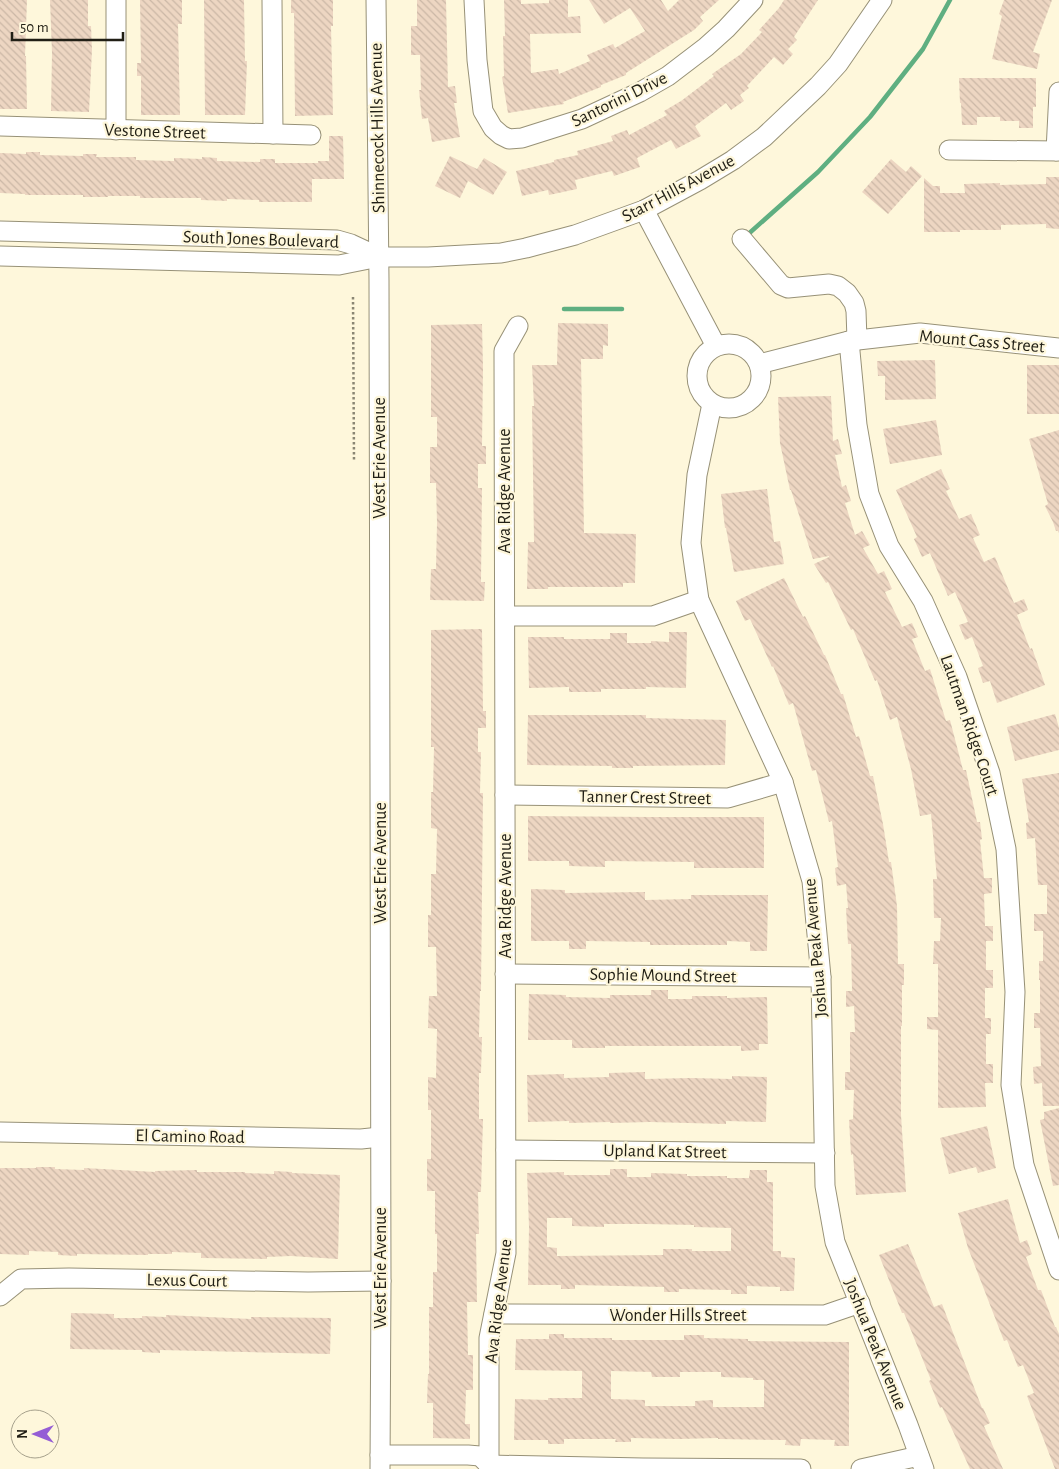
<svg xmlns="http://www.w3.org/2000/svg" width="1059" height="1469" font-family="'Alegreya Sans',sans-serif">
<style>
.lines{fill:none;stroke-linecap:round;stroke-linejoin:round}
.stream{stroke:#5faf81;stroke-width:4.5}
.building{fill:url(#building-back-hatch);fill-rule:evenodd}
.minor-casing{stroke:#979177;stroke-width:21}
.path{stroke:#8a8673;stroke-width:2.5;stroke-dasharray:2.5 2.5;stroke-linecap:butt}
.minor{stroke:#fff;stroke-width:19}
.labels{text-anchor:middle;stroke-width:4.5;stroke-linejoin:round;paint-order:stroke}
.street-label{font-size:18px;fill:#211f15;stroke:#fef7db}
</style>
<defs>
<pattern id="building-back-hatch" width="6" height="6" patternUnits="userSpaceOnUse" patternTransform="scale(1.25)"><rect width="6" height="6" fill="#edd6c2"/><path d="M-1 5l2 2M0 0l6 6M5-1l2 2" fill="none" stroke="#cbb7a6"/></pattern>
</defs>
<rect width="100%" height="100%" fill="#fef7db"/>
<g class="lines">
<!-- stream -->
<g class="stream">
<polyline points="745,237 818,172 870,117 923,49 950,0"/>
<polyline points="564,309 622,309"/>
</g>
</g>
<!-- building -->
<g class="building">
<polygon points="0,0 27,0 25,56 26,56 27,109 0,109"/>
<polygon points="50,0 88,0 88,26 91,26 92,50 89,112 51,111 52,53"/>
<polygon points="140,0 182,0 182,24 178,24 180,115 141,115 141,76 137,76 137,63 141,63"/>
<polygon points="204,0 244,0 245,61 247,61 245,115 205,115"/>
<polygon points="291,0 333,0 333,26 331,26 333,115 295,116 294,13 291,13"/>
<polygon points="417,0 446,0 448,87 455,86 457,103 454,103 460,137 432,142 428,118 422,119 419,90 421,90 420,55 411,55 411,26 417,26"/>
<polygon points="504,0 521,0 521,4 549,3 549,0 568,0 568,17 580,16 581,33 530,34 531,73 558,69 559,74 590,61 587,55 613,44 615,48 645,31 630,8 604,24 589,0 661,0 668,11 679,0 719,0 700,17 703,21 694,30 626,73 626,75 601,85 601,87 563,102 564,104 508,113 502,77 504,76 503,36 505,36"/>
<polygon points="784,0 818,0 794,37 797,40 788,49 793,54 783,65 774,57 747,86 749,88 740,95 744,101 731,110 726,103 695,126 701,136 676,149 671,140 637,158 640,167 614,176 612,171 575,180 577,189 549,195 548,190 522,196 516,171 554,162 554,160 578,155 577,151 613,141 611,136 627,130 629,135 667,115 664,111 681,101 714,76 712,74 741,54 762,32 759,30 779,8"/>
<polygon points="1004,0 1052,0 1033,52 1040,54 1037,69 992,59 1002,16 999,14"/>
<polygon points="959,78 1036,78 1036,107 1033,107 1033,128 1019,128 1019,121 1000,121 1000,117 977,117 977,125 962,125 961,103 960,103"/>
<polygon points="329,136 343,136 344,179 312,179 312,202 259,202 259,200 227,199 227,201 201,200 201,198 140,198 140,196 108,196 108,197 83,197 83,195 25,195 25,194 0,193 0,153 26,154 26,152 40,152 40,155 83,156 83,154 97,154 96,157 136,157 136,160 174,161 174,158 202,159 202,157 217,158 217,161 260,162 260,159 275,159 275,163 318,163 318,161 329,161"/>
<polygon points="450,156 477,169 484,158 507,172 493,195 468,181 460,198 435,186"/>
<polygon points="891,159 906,172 911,166 922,176 888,214 862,192"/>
<polygon points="1046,177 1059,177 1059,229 1046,228 1046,224 1001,225 1001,230 960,230 960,232 924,232 924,178 933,186 940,186 940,193 965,193 964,184 1000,183 1000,185 1046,184"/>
<polygon points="558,323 608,324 608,346 603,345 603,359 581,359 584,533 636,534 635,583 623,583 623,587 548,587 548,589 527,589 528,542 534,542 532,406 534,406 532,365 557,365"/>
<polygon points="482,324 483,368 482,446 486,446 486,464 478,464 478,488 482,488 481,582 485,582 484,601 430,600 431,569 436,569 437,523 436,483 430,483 430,447 437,447 437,417 431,417 431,325"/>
<polygon points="935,360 936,399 885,400 885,376 878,376 877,361"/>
<rect x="1027" y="365" width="32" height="49"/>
<polygon points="831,396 833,441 838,439 842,454 835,455 842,487 846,485 851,501 845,503 855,535 862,531 870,545 863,548 878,574 884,571 892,589 885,592 902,627 912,623 918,637 912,639 925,671 930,669 946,721 950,720 963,770 966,770 977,822 980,822 982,839 980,840 984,878 992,878 992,893 984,894 985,926 993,926 993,941 986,941 986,970 993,970 993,988 985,988 985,1018 991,1018 991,1034 986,1034 986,1064 993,1064 993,1083 985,1083 986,1107 938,1108 938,1030 927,1029 927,1017 938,1017 938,964 933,964 934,941 940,941 941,918 934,918 933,879 937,879 931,814 920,816 911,769 897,717 890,720 877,680 875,681 853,629 851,630 828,582 826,583 814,564 829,557 829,556 813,559 791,490 790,490 780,443 778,397"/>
<polygon points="936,420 942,455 890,464 883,429"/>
<polygon points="1059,430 1059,533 1058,531 1056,531 1053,522 1045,506 1048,504 1029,439"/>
<polygon points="941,469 950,489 946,491 959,519 971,514 980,535 973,538 984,562 995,557 1014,603 1024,599 1028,610 1017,615 1030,649 1032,648 1045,685 997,703 990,681 983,683 978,668 983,666 972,637 965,640 959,625 968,622 955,592 948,596 930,553 922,557 914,539 917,537 896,490"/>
<polygon points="767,489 774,542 780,541 784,564 734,572 726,528 725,528 721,494"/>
<polygon points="784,578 803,617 805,616 824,655 825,655 841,694 843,694 856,737 859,736 870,776 873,776 883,824 889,862 891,862 897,906 898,964 904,964 904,985 902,985 902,1026 901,1026 901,1115 906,1192 856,1195 853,1154 851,1155 849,1120 853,1119 854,1090 845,1090 845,1072 850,1072 850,1032 855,1032 854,1006 846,1007 846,991 852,991 851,944 848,944 846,908 848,908 846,884 837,886 835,868 838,867 832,821 829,822 816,770 812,771 793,703 789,705 773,666 772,667 750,619 745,621 736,601"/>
<polygon points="482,629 483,711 486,711 486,728 478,728 478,752 481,752 480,793 483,793 481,991 480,991 479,1037 482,1037 481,1073 479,1073 479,1119 483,1119 482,1155 481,1192 478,1192 479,1234 476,1234 477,1302 467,1302 468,1355 473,1355 473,1390 466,1390 465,1424 470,1424 470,1439 433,1438 433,1403 427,1403 428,1374 429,1374 429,1307 433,1307 433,1272 437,1272 437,1234 435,1234 435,1191 427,1191 427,1159 431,1159 431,1110 428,1110 428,1077 436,1078 437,1029 428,1028 429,996 437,996 436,947 428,947 428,915 431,915 431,874 436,874 437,829 431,828 431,792 433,792 434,747 431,747 431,630"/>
<polygon points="669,632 687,632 686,688 646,687 646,689 601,689 601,692 569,692 569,687 529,688 528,637 564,637 564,639 610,639 610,633 627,633 627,643 651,643 651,641 669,642"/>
<polygon points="1055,714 1059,728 1059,750 1015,761 1007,727"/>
<polygon points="528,715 646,715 646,718 726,720 725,765 633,766 633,768 612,768 612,766 527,765"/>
<polygon points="1059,773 1059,1106 1043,1106 1042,1083 1034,1084 1033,1067 1041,1066 1040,1028 1034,1028 1034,1013 1040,1013 1040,980 1039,980 1039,961 1043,961 1043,931 1034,931 1034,914 1047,914 1047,885 1038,885 1035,838 1027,839 1026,823 1029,822 1022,779"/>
<polygon points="528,816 651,817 764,817 764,868 694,868 694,862 605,861 605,867 569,866 569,861 528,861"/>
<polygon points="531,889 565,890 565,893 645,892 645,900 691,899 691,895 768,895 767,951 750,951 750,942 727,941 727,945 650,945 650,942 586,941 586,949 569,949 569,941 531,941"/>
<polygon points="651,990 668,990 668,999 692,999 692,996 727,996 727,998 767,997 768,1044 759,1044 759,1050 741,1051 741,1046 605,1046 605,1048 572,1048 572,1040 528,1040 529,994 566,995 566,997 610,998 610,995 651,995"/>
<polygon points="645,1072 645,1079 691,1078 732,1079 732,1076 767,1077 766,1122 726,1121 726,1124 650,1122 610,1123 610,1122 569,1123 569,1121 528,1122 527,1075 564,1074 564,1078 609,1077 609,1073"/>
<polygon points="1059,1108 1059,1185 1053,1186 1040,1120 1044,1119 1044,1112"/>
<polygon points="987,1126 996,1168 978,1173 976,1167 949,1174 940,1138"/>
<polygon points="36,1167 55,1167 55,1169 84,1170 84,1168 102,1169 155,1172 155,1171 197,1170 197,1172 245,1172 245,1173 274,1174 274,1171 292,1172 292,1173 340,1175 338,1259 291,1256 267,1257 267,1259 201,1258 201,1253 172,1252 172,1254 148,1254 148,1255 77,1254 77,1256 58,1255 58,1252 29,1251 29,1255 0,1254 0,1168 36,1168"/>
<path d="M610,1169H627V1177H651V1173L687,1174V1176H727V1178H749L750,1170H767V1182H773V1251H781V1257L795,1258L794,1291H780V1287L747,1286V1294H731V1290L679,1289V1292H664V1287L575,1285V1289H561V1285H528L529,1227L527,1173L564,1172V1175H610ZM547,1218H572V1226L604,1227V1224H645L694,1225V1227L731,1228V1251H692V1249H663V1255L557,1256V1248L547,1247Z"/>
<polygon points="1008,1199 1020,1243 1027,1240 1032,1254 1026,1257 1038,1290 1041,1290 1055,1327 1056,1327 1059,1334 1059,1469 1055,1469 1027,1396 1034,1393 1023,1365 1018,1367 1007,1340 1004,1341 968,1248 958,1213"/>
<polygon points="908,1244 934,1307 942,1304 982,1408 983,1408 990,1423 984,1426 1003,1469 970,1469 942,1407 940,1408 929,1381 931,1380 904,1313 902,1313 879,1255"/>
<polygon points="71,1313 114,1314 114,1318 142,1318 142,1316 166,1317 166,1315 251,1319 251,1317 331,1318 330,1354 160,1350 160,1353 142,1352 142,1350 70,1349"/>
<path d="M549,1334H564V1338H612V1340H684V1335H704V1338L748,1339V1341L849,1342V1446H834L835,1440L801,1439L800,1446L785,1445L786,1440L718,1439V1438L679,1439L631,1438V1442H615L616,1439H564V1444H548V1440H514L515,1399L548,1400V1398H582V1371L515,1370L516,1339H549ZM611,1371L651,1372L652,1377H680V1372H721V1377L753,1378V1380H764V1407H713V1400L695,1401V1406H645V1400L611,1399Z"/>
</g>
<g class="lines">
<defs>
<g id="minor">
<polyline points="116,0 116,130"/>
<polyline points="272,0 273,134"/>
<polyline points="376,0 379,280 381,1281 380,1469"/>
<polyline points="474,0 477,60 483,111 493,128 501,135 509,139 522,138 582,119 640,92 668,76 706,47 726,29 753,0"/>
<polyline points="0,126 311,135"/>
<polyline points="949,150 1059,151"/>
<polyline points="1056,151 1059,92"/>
<polyline points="644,210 716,346"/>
<polyline points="0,231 337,240 351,244 379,257"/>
<polyline points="742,239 781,285 788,288 829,284 838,286 847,293 854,303 856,311 857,340"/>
<polyline points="0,256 339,265 379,257 428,257 501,253 526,248 575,235 644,210 700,180 733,160 764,137 818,86 838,64 882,0"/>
<polyline points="849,341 857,425 869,494 889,546 923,601 957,677 990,773 1006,849 1015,992 1011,1085 1024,1165 1059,1270"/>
<circle cx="729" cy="376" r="32"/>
<polyline points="759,364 849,341 920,333 1059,348"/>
<polyline points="712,404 697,475 691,543 699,600 783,782 812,881 821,977 825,1186 835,1242 908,1425 924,1469"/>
<polyline points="505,616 653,616 699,600"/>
<polyline points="505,795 728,798 783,782"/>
<polyline points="505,974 821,977"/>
<polyline points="0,1132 361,1139 380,1137"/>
<polyline points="506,1150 825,1153"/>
<polyline points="0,1296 21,1279 69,1278 308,1282 381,1281"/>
<polyline points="494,1314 825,1315 860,1303"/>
<polyline points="380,1455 468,1455 480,1456 489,1465 643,1468 801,1469"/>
<polyline points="489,1469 489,1338 506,1253 504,351 518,326"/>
<polyline points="861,1469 919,1456"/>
</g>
</defs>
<!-- minor casing -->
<use href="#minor" class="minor-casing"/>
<!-- path -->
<polyline class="path" points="353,297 354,461"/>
<!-- minor -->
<use href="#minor" class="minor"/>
</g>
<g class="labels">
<!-- street labels -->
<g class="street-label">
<text transform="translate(619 99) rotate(-26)" y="6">Santorini Drive</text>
<text transform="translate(377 128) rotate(-91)" y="6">Shinnecock Hills Avenue</text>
<text transform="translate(155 131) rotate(2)" y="6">Vestone Street</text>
<text transform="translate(678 188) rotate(-28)" y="6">Starr Hills Avenue</text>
<text transform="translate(261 239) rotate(2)" y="6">South Jones Boulevard</text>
<text transform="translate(982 341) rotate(5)" y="6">Mount Cass Street</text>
<text transform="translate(379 458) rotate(-90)" y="6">West Erie Avenue</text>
<text transform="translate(504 491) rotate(-90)" y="6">Ava Ridge Avenue</text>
<text transform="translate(970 725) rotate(71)" y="6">Lautman Ridge Court</text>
<text transform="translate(645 797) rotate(1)" y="6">Tanner Crest Street</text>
<text transform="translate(380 863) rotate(-90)" y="6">West Erie Avenue</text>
<text transform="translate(505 896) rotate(-90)" y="6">Ava Ridge Avenue</text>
<text transform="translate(815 948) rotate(-95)" y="6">Joshua Peak Avenue</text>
<text transform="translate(663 975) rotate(1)" y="6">Sophie Mound Street</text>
<text transform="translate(190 1136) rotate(1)" y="6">El Camino Road</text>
<text transform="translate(665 1151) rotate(1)" y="6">Upland Kat Street</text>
<text transform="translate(380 1268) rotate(-90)" y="6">West Erie Avenue</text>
<text transform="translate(187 1280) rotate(1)" y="6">Lexus Court</text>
<text transform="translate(498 1301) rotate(-83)" y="6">Ava Ridge Avenue</text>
<text x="678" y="1321">Wonder Hills Street</text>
<text transform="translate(876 1344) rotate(68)" y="6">Joshua Peak Avenue</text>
</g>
</g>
<!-- north arrow -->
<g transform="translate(35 1434) rotate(270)"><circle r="24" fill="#fef7db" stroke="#a6a18c"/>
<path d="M0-4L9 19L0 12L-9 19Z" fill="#955dd5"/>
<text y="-8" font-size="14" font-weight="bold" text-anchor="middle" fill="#211f15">N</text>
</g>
<!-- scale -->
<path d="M12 32v8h111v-8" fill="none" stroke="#211f15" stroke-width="2.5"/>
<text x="20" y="32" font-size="15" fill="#211f15" stroke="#fef7db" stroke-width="4" paint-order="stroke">50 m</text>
</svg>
